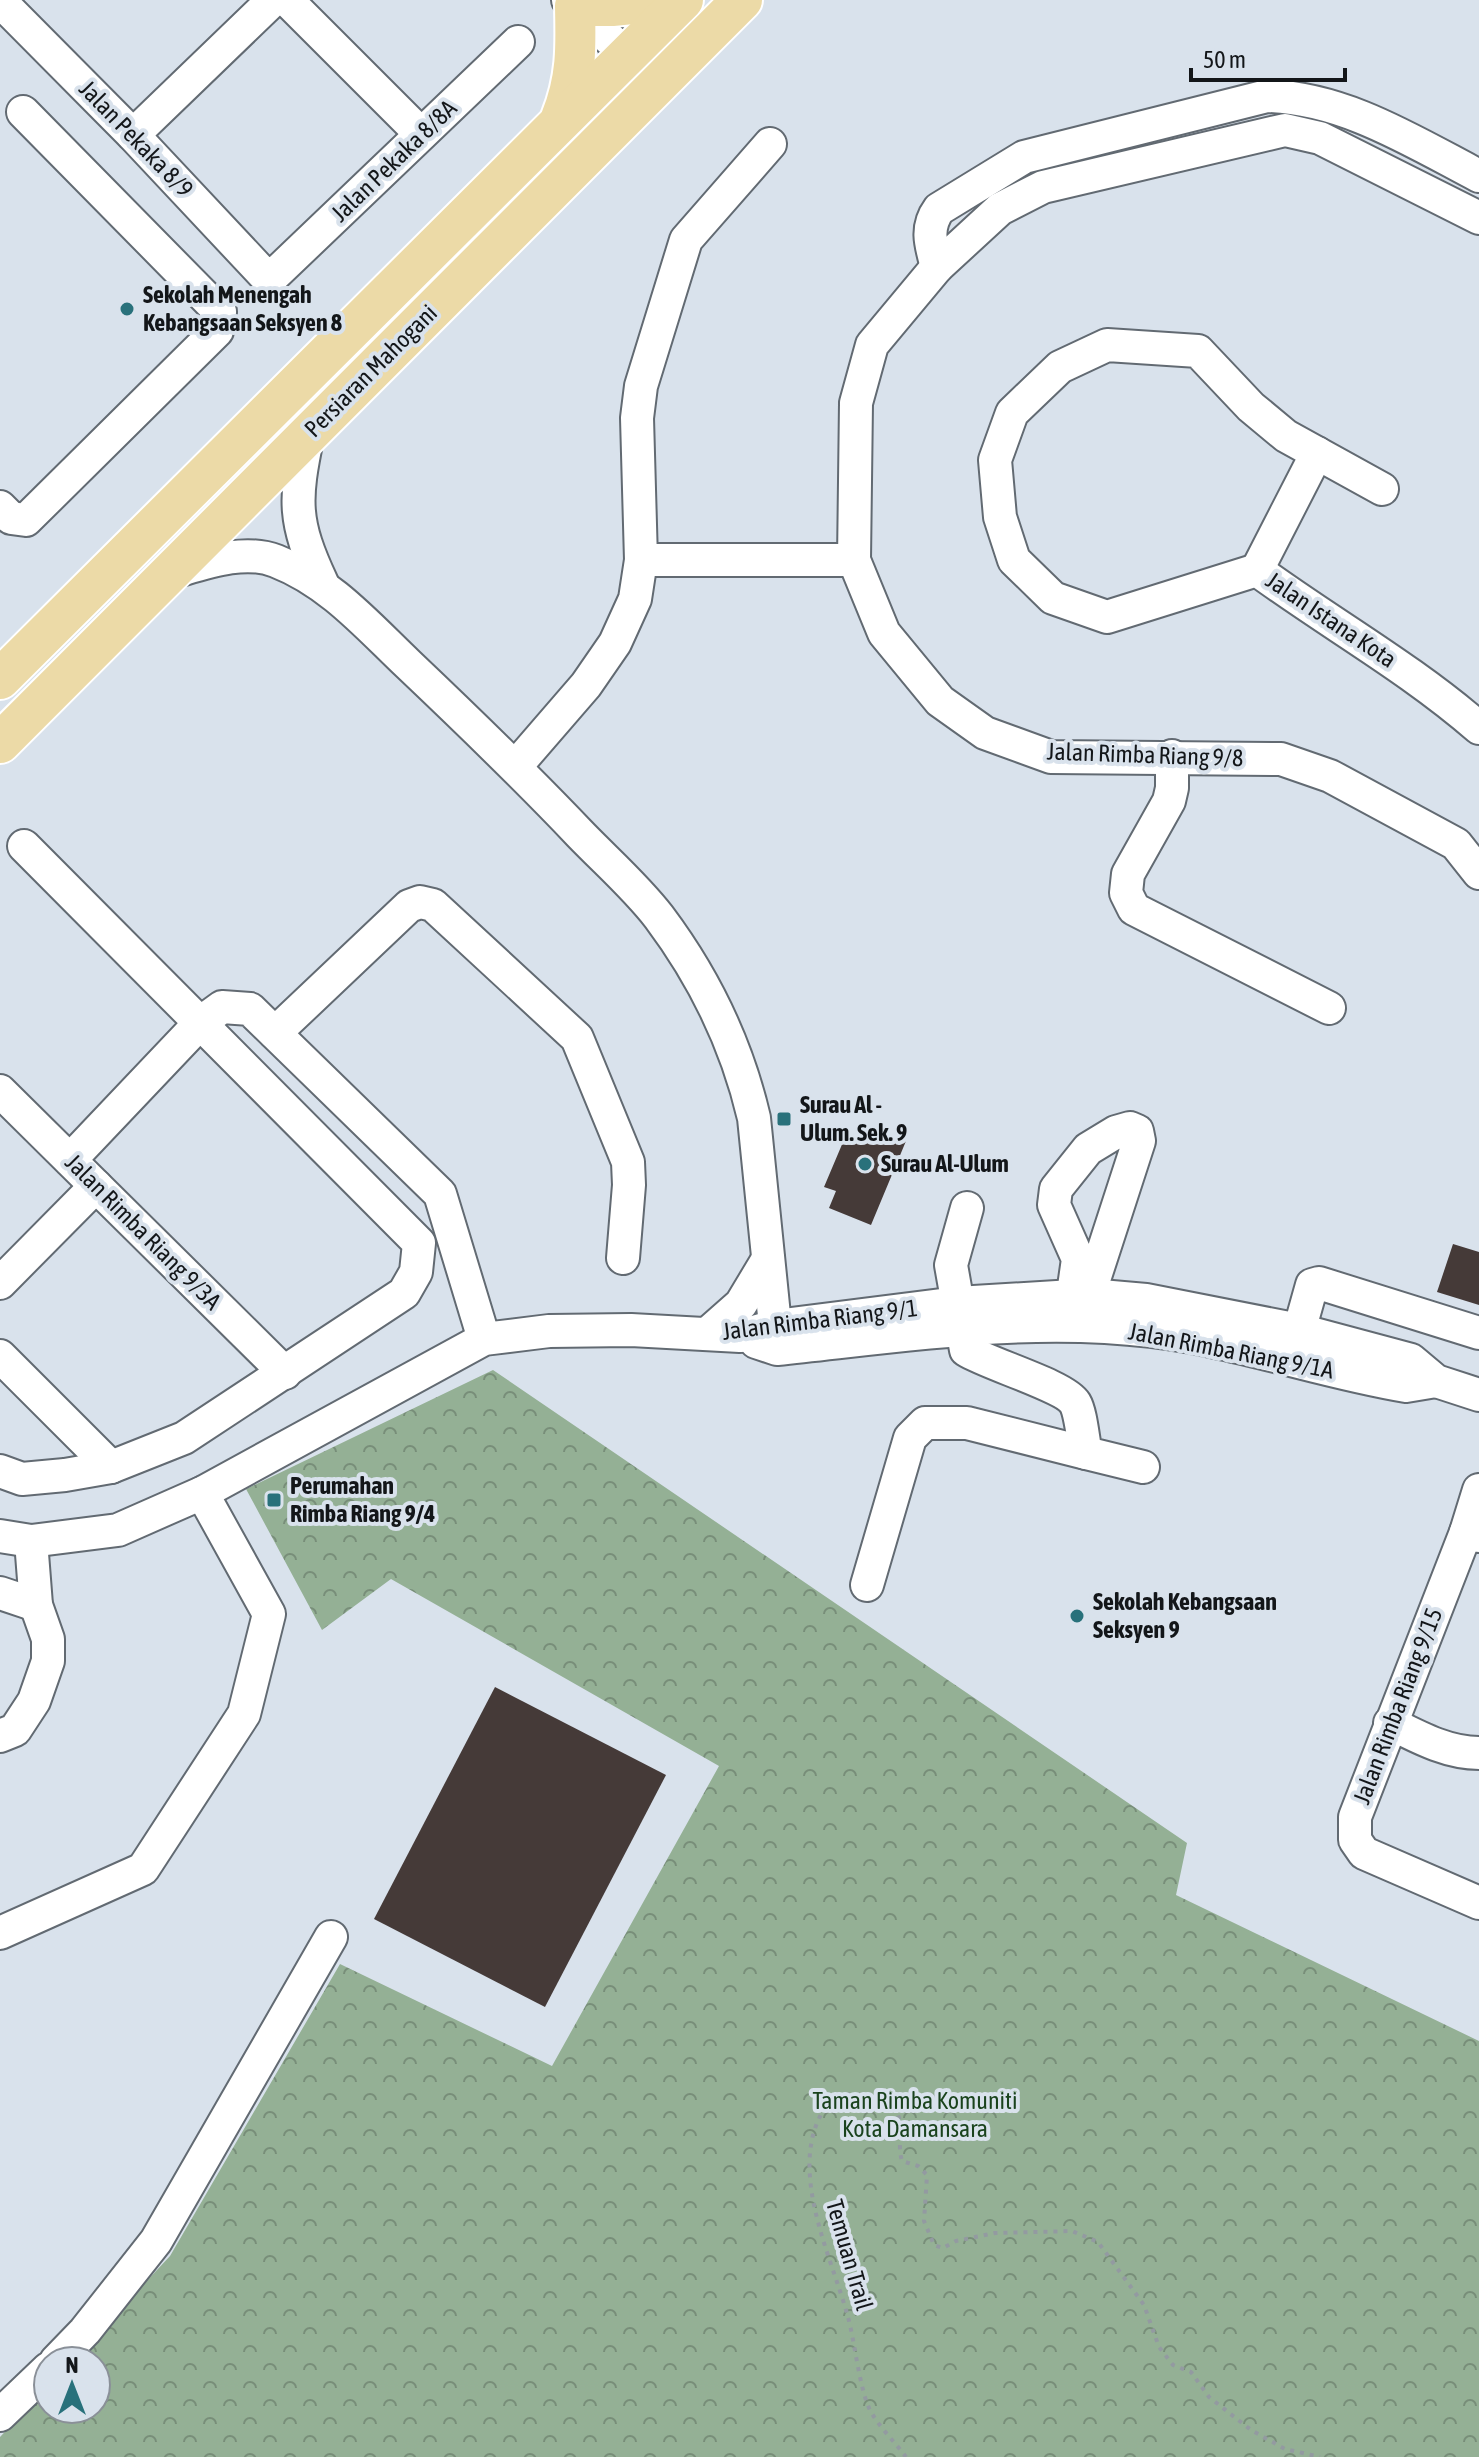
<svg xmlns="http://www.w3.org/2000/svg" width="1479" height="2457" font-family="'Asap Condensed',sans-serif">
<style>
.forest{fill:url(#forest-crowns)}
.building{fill:#453a38}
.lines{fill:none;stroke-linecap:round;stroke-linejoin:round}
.minor-casing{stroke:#626a72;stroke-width:36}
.major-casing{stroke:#fff;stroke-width:44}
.path{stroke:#939aa1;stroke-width:4;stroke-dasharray:4 6;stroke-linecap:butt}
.minor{stroke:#fff;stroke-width:32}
.major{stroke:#ecdaa7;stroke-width:40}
.poi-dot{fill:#29717b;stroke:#d9e2ec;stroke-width:3}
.labels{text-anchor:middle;stroke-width:8;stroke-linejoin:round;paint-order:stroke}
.street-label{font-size:24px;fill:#131619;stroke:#d9e2ec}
.poi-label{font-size:24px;font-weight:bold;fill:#131619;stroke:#d9e2ec;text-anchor:start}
.park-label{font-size:24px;fill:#1a431d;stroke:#d9e2ec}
</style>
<defs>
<pattern id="forest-crowns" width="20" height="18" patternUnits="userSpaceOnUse" patternTransform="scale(2)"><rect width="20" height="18" fill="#94b095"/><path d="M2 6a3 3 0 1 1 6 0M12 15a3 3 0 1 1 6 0" fill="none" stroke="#788e79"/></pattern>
</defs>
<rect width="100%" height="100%" fill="#d9e2ec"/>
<!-- forest -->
<polygon class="forest" points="493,1370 1187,1843 1176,1895 1479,2041 1479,2457 0,2457 0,2437 48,2386 48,2409 96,2409 96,2361 72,2361 170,2256 340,1964 552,2066 719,1766 391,1579 322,1630 246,1489"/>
<!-- building -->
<g class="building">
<polygon points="864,1124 906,1141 871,1225 829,1208 836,1191 824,1187 846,1135 857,1140"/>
<polygon points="1453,1244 1479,1252 1479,1305 1437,1292"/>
<polygon points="495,1687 666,1775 545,2007 374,1919"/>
</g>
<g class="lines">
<defs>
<g id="minor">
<polyline points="287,0 421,134"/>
<polyline points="568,0 645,72"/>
<polyline points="0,1 133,135 269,280 518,42"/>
<polyline points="133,135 273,0"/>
<polyline points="1479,218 1320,138 1285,130 1043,187 1000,209 937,267 872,345 856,403 854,560 884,633 940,701 985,733 1051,757 1281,759 1330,776 1456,844 1479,873"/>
<path d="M937,267C931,245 925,228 939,209L1024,157L1267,96C1344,98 1412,141 1479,176"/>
<path d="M308,434C294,501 293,521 322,583"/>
<path d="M1382,489L1286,436L1251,407L1198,351L1107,345L1060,367L1012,413L995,460L1000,517L1014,560L1053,598L1107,617L1257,570C1331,624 1410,668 1479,728"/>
<polyline points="0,507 11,518 26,520 217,331 220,312 23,112"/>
<polyline points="641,560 854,560"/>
<polyline points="1257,570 1317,453"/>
<path d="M170,573C202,564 243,548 276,561C330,582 367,625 408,664C467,720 524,775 580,834C606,861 636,887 659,917C704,977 737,1045 754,1118L777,1345"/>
<polyline points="1172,756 1172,788 1169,801 1128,874 1126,893 1134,909 1329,1008"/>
<polyline points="516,766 586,685 615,643 635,599 641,560 637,418 641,386 686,240 770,144"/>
<polyline points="275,1033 409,906 420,902 433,905 577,1038 628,1162 629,1185 623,1258"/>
<polyline points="0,1091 285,1373"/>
<polyline points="70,1160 200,1023 222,1007 250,1009 440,1194 484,1339"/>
<path d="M967,1208L951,1265L966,1350C988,1364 1065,1386 1075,1403C1081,1413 1083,1441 1086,1453L1143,1467"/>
<polyline points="0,1283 96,1186"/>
<polyline points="1073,1294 1078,1259 1054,1205 1056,1189 1088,1149 1116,1132 1130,1128 1137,1131 1139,1141 1089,1295"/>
<polyline points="707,1334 741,1304 768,1259"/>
<path d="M756,1342L777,1349C901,1336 1027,1316 1151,1331C1237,1341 1321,1372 1406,1386L1436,1381"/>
<polyline points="1294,1349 1312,1285 1319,1283 1479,1333"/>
<polyline points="0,1356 111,1467"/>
<polyline points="0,1471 22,1479 65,1475 111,1467 184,1438 404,1293 416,1272 419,1243 24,846"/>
<polyline points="1466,1532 1479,1490"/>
<polyline points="0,1536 31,1541 118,1530 202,1493 484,1339 549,1331 631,1330 740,1336 775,1326 957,1303 1089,1295 1146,1300 1299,1330 1411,1360 1436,1381 1479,1395"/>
<polyline points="1479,1536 1466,1532 1355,1817 1355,1840 1364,1853 1479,1903"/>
<polyline points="867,1585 910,1438 925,1423 967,1423 1086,1453"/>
<polyline points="0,1593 36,1605"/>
<path d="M1390,1723C1418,1737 1447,1753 1479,1753"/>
<polyline points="0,1736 15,1730 34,1701 48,1661 48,1639 36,1605 31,1541"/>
<polyline points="0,1933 143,1869 244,1714 269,1614 202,1493"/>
<polyline points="56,2361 85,2331 156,2241 331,1937"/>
<polyline points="0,2415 48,2369"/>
</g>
<g id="major">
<path d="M561,118C577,78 576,47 575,6H612L672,0"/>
<polyline points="0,679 683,0"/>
<polyline points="0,743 742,0"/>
</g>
</defs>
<!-- minor casing -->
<use href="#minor" class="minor-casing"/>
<!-- major casing -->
<use href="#major" class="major-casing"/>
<!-- path -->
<path class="path" d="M906,2457C895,2442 877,2425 869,2408C859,2385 855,2343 848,2317C830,2251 779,2155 835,2095C858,2094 894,2091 900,2122C903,2134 897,2144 902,2161L918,2166L927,2175L924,2221L934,2245L943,2248L956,2241L995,2233L1072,2231L1098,2242L1144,2305L1159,2347L1173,2365L1191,2372L1209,2397L1251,2430L1285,2449L1320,2457"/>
<!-- minor -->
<use href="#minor" class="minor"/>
<!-- major -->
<use href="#major" class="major"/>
</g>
<!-- markers -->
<g class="poi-dot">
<circle cx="127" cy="309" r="8"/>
<rect x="776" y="1111" width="16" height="16" rx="4"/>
<circle cx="865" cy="1164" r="8"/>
<rect x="266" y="1492" width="16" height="16" rx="4"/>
<circle cx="1077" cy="1616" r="8"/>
</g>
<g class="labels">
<!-- street labels -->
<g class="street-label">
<text transform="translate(136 139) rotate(46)" y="8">Jalan Pekaka 8/9</text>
<text transform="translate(394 161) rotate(-44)" y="8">Jalan Pekaka 8/8A</text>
<text transform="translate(371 371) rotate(-45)" y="8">Persiaran Mahogani</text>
<text transform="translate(1331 620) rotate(34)" y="8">Jalan Istana Kota</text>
<text transform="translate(1145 755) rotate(2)" y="8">Jalan Rimba Riang 9/8</text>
<text transform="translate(143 1232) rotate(45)" y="8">Jalan Rimba Riang 9/3A</text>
<text transform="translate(820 1320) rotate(-7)" y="8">Jalan Rimba Riang 9/1</text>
<text transform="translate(1231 1351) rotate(11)" y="8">Jalan Rimba Riang 9/1A</text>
<text transform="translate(1398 1706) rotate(-69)" y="8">Jalan Rimba Riang 9/15</text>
<text transform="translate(849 2255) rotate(74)" y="8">Temuan Trail</text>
</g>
<!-- poi labels -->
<g class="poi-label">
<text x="143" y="303">Sekolah Menengah<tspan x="143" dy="28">Kebangsaan Seksyen 8</tspan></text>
<text x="800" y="1113">Surau Al -<tspan x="800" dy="28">Ulum. Sek. 9</tspan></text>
<text x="881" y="1172">Surau Al-Ulum</text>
<text x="290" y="1494">Perumahan<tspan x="290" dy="28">Rimba Riang 9/4</tspan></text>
<text x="1093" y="1610">Sekolah Kebangsaan<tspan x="1093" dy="28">Seksyen 9</tspan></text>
</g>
<!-- park labels -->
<g class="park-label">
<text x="915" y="2109">Taman Rimba Komuniti<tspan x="915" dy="28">Kota Damansara</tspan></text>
</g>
</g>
<!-- north arrow -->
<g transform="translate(72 2385)"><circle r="38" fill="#d9e2ec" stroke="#8a9098" stroke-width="2"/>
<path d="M0-6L14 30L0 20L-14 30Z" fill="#29717b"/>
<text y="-12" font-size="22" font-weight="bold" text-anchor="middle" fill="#131619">N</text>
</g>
<!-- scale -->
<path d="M1191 68v12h154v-12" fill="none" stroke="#131619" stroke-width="4"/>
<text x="1203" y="68" font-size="24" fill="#131619" stroke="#d9e2ec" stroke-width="6" paint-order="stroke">50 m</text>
</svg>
